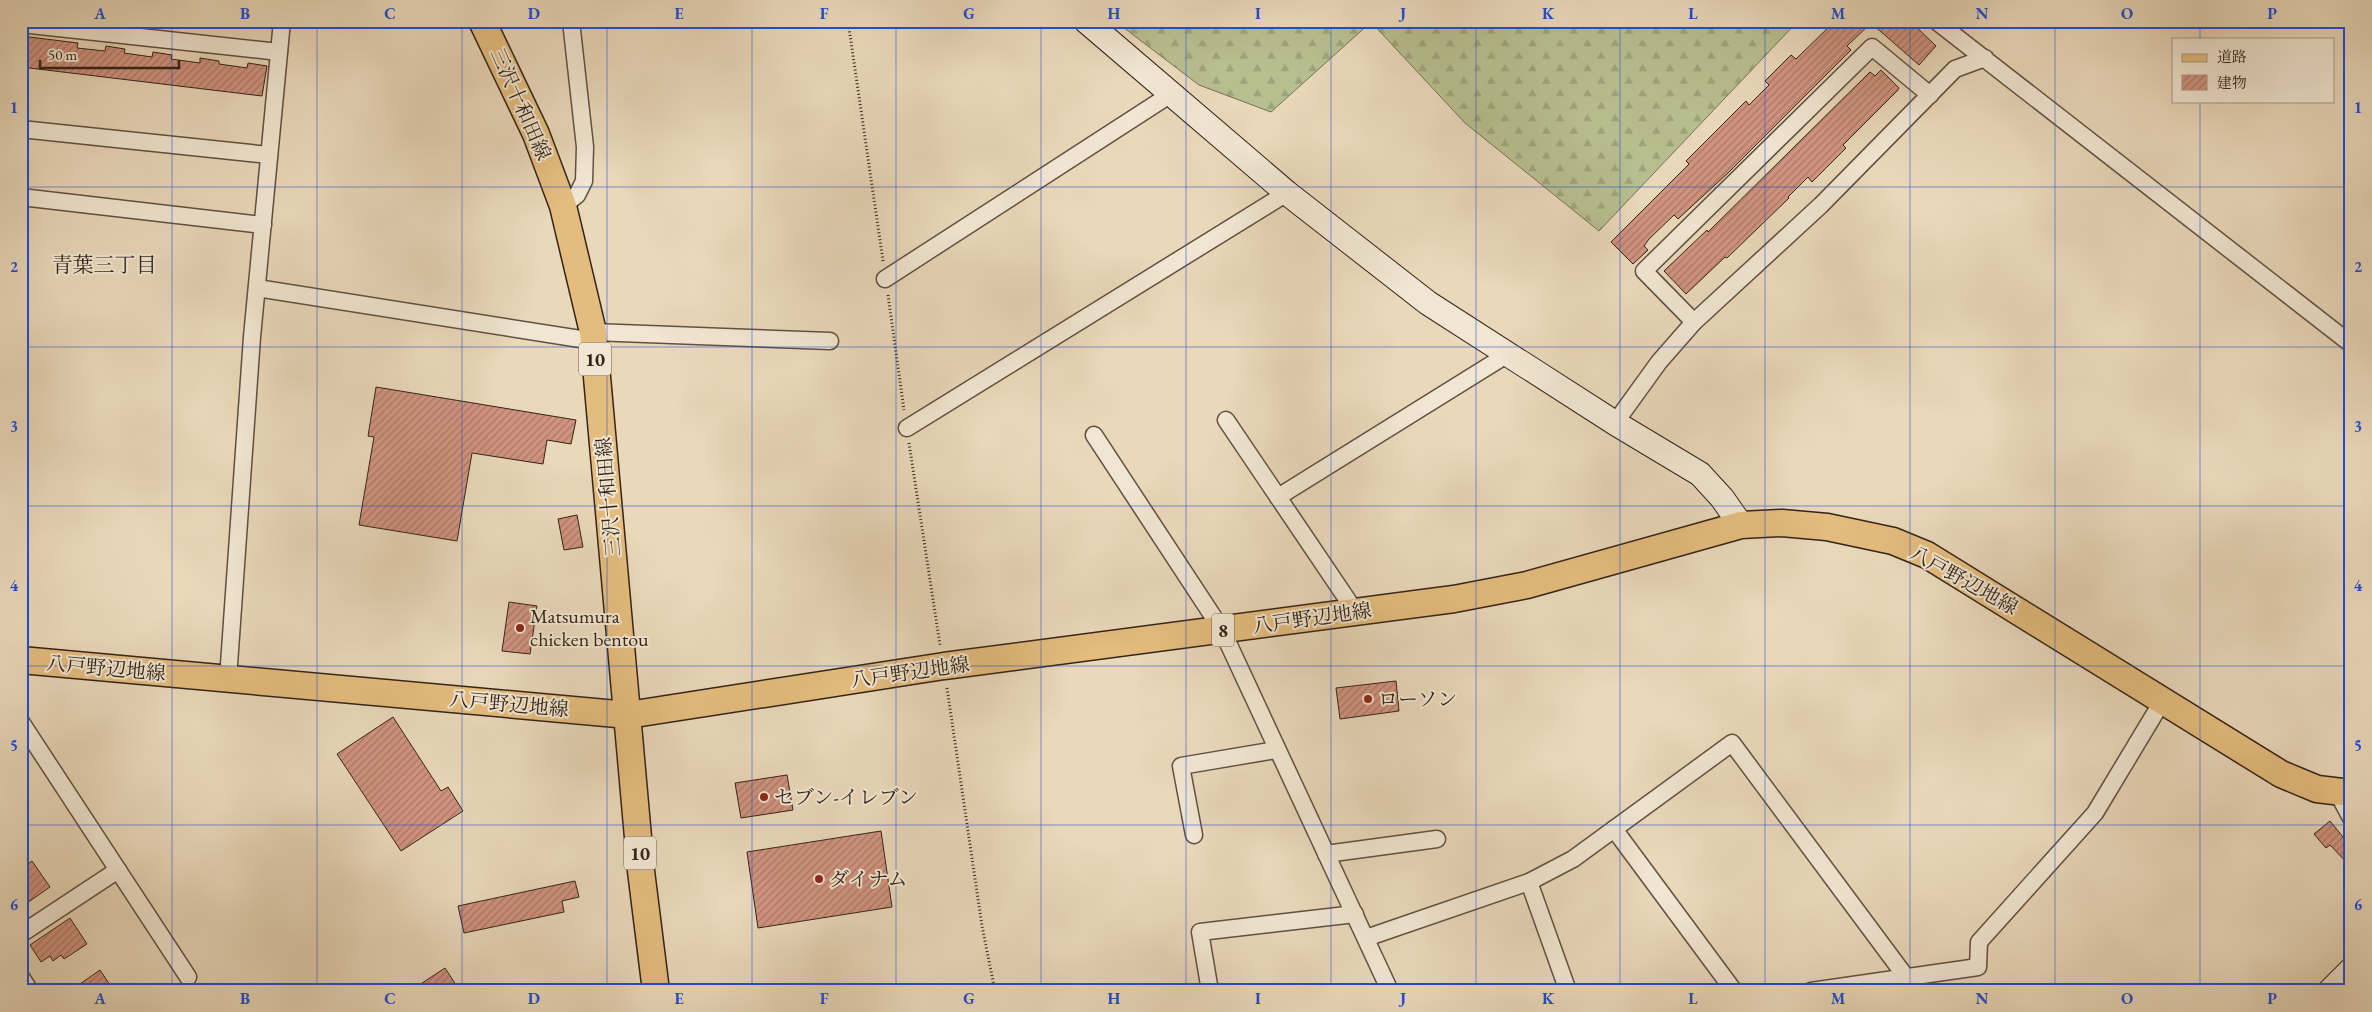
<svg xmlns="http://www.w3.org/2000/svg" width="2372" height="1012" font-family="'EB Garamond','Noto Serif JP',serif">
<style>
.forest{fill:url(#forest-firs);stroke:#757054}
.building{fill:url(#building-hatch);stroke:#332318}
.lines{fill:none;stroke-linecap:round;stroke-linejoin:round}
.street-casing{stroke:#605040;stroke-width:19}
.secondary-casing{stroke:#332318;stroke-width:26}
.primary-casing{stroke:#332318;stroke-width:29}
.path{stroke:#332318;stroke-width:3;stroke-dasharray:1 2.5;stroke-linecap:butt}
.street{stroke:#f1e6d2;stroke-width:16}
.secondary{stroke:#f1e6d2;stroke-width:24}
.primary{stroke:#e4bc7d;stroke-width:26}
.grid{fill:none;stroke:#1d4ed8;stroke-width:1;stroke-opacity:0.55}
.poi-dot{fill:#8f2418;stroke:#f1e6d2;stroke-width:2}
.labels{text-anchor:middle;stroke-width:4;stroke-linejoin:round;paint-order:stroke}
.shield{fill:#f1e6d2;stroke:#6c5e50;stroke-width:1}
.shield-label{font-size:19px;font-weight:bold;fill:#332318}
.street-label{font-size:20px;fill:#332318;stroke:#f1e6d2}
.poi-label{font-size:20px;fill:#332318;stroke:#f1e6d2;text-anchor:start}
.neighbourhood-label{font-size:21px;fill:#332318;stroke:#f1e6d2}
.neatline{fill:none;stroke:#1d4ed8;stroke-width:2}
.grid-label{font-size:16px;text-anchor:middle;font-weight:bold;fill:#1d4ed8}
</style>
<defs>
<pattern id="forest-firs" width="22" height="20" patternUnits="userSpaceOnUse" patternTransform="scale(1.25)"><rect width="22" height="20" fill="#b7be8f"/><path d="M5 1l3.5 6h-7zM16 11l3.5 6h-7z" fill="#9ea37b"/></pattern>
<pattern id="building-hatch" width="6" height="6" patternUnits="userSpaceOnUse" patternTransform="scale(1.25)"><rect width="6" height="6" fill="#d19480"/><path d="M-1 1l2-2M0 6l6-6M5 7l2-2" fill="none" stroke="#aa7868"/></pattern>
</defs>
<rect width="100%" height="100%" fill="#e9d8ba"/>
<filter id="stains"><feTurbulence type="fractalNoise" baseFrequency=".004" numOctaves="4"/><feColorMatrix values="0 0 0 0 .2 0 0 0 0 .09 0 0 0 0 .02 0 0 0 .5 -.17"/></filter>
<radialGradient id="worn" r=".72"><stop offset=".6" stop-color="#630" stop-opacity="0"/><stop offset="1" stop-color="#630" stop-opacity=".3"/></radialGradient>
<!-- forest -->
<polygon class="forest" points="1115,21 1798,21 1599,231 1465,123 1371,22 1271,112 1199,85"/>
<!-- building -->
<g class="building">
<polygon points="1835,21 1910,21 1936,46 1919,65 1871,23 1847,46 1851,50 1728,173 1678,219 1674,215 1649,239 1644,246 1648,250 1633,264 1611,242 1689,164 1686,161 1746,101 1749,105 1769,85 1765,81 1791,55 1796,59"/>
<polygon points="21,36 78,43 77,48 105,51 106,46 125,49 124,53 152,57 153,52 172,55 171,59 200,63 200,58 219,61 219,64 247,68 248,63 267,66 262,96 21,67"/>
<polygon points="1881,70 1899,88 1897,91 1843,145 1846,148 1812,182 1808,177 1788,197 1789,198 1727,258 1725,257 1686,294 1664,271 1707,230 1708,232 1870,72 1875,76"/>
<polygon points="376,387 576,420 571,444 547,440 543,464 472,453 457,541 359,525 374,437 368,436"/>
<polygon points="577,515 583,547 564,550 558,519"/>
<polygon points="509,602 537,606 530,654 502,651"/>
<polygon points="1396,681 1399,711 1340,719 1336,688"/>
<polygon points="393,717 441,791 448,787 463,811 401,851 337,754"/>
<polygon points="787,775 793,810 741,818 735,783"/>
<polygon points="2330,821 2351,847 2351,867 2330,845 2326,848 2314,834"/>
<polygon points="881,831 892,907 758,928 747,852"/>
<polygon points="32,861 50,887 27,903 21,894 21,869"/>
<polygon points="575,881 579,897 562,901 564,912 464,933 458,906"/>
<polygon points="70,918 87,944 64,959 61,955 53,961 50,956 41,962 30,945"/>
<polygon points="445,968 460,991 410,991"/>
<polygon points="100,970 114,991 70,991"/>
</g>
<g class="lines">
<defs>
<g id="street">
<polyline points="1936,21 2351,344"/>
<polyline points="21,24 279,52"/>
<polyline points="21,129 269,155"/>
<polyline points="21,197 263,225"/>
<polyline points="563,206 577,195 584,181 585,147 571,21"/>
<polyline points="885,279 1171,94"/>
<polyline points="257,288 593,341"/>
<polyline points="1694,322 1644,271 1872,47 1930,95"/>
<polyline points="593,332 830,341"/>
<polyline points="1226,420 1355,611"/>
<polyline points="1615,423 1659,362 1694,322 1821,205 1955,69 1985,58"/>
<polyline points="907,428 1287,193"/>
<polyline points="1094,435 1222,630 1390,991"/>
<polyline points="1278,497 1508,354"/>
<polyline points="228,679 252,337 282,21"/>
<polyline points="21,722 188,977"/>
<polyline points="2337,792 2351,818"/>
<polyline points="1614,829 1734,991"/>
<polyline points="1194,835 1181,766 1276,750"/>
<polyline points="1326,854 1437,839"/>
<polyline points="1529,882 1568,991"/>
<polyline points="21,934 118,870"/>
<polyline points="1366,938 1529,882 1573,859 1732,743 1906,977"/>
<polyline points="21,977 30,991"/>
<polyline points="1210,991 1200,932 1355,914"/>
<polyline points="1811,991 1978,967 1979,942 2095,813 2163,700"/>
</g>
<g id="secondary">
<polyline points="1086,21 1287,193 1428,303 1615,423 1700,474 1722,498 1741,525"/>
<polyline points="2330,991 2351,970"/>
</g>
<g id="primary">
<polyline points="482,21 536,134 563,206 593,332 641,871 656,991"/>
<polyline points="21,660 628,715 944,666 1454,599 1527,585 1741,525 1782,523 1827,527 1893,541 1927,555 2281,774 2317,789 2351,793"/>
</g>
</defs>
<!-- street casing -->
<use href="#street" class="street-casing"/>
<!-- secondary casing -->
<use href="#secondary" class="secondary-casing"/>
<!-- primary casing -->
<use href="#primary" class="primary-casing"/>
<!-- path -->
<g class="path">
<polyline points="848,21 883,261"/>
<polyline points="888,295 904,410"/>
<polyline points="909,443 940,645"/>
<polyline points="947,688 982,926 995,991"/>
</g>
<!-- street -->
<use href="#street" class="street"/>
<!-- secondary -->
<use href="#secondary" class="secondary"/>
<!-- primary -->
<use href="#primary" class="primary"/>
</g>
<!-- grid -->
<path class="grid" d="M172,21V991M317,21V991M462,21V991M607,21V991M752,21V991M896,21V991M1041,21V991M1186,21V991M1331,21V991M1476,21V991M1620,21V991M1765,21V991M1910,21V991M2055,21V991M2200,21V39M2200,101V991M21,187H2351M21,347H2351M21,506H2351M21,666H2351M21,825H2351"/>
<!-- markers -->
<g class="poi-dot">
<circle cx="520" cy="628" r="5"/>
<circle cx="1368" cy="699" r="5"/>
<circle cx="764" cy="797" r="5"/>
<circle cx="819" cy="879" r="5"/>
</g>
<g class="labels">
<!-- shield labels -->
<g class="shield">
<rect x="579" y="342.5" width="32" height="33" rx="4"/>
<rect x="1212" y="613.5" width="22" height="33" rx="4"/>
<rect x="624" y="836.5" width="32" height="33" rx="4"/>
</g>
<g class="shield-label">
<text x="595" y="366">10</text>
<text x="1223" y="637">8</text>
<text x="640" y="860">10</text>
</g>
<!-- street labels -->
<g class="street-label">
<text transform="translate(521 104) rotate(66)" y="7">三沢十和田線</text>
<text transform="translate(608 497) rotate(-95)" y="7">三沢十和田線</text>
<text transform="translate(1964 580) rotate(29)" y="7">八戸野辺地線</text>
<text transform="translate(1312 618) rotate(-8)" y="7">八戸野辺地線</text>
<text transform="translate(106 668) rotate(5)" y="7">八戸野辺地線</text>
<text transform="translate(910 672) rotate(-8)" y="7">八戸野辺地線</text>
<text transform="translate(509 704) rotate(5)" y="7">八戸野辺地線</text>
</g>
<!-- poi labels -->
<g class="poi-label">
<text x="530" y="623">Matsumura<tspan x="530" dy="23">chicken bentou</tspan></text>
<text x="1378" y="706">ローソン</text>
<text x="774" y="804">セブン-イレブン</text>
<text x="829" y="886">ダイナム</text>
</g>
<!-- neighbourhood labels -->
<g class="neighbourhood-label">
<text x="104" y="272">青葉三丁目</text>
</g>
</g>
<!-- margin -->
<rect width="2372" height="1012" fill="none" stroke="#e9d8ba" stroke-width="55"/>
<!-- legend -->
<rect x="2172" y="38" width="162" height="65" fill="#f1e6d2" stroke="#a59888"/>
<rect x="2182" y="54" width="25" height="8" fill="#e4bc7d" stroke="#a59888"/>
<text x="2217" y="62" font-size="15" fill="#332318">道路</text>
<rect x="2182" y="75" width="25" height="15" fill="url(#building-hatch)" stroke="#a59888"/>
<text x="2217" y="88" font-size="15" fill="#332318">建物</text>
<!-- scale -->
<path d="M40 60v8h139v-8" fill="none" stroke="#332318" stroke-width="2.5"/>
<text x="48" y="60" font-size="15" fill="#332318" stroke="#f1e6d2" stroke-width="4" paint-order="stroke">50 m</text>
<rect x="28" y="28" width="2316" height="956" class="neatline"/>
<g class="grid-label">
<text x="100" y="19">A</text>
<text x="245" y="19">B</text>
<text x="390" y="19">C</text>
<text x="534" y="19">D</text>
<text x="679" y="19">E</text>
<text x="824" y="19">F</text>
<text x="969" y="19">G</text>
<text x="1114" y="19">H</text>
<text x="1258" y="19">I</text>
<text x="1403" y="19">J</text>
<text x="1548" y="19">K</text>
<text x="1693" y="19">L</text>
<text x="1838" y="19">M</text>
<text x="1982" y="19">N</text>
<text x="2127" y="19">O</text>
<text x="2272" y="19">P</text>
<text x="14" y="113">1</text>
<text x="2358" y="113">1</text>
<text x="14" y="272">2</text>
<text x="2358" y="272">2</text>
<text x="14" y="432">3</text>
<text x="2358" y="432">3</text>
<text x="14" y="591">4</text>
<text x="2358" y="591">4</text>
<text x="14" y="751">5</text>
<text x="2358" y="751">5</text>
<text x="14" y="910">6</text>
<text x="2358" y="910">6</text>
<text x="100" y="1004">A</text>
<text x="245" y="1004">B</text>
<text x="390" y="1004">C</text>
<text x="534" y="1004">D</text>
<text x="679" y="1004">E</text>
<text x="824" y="1004">F</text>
<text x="969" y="1004">G</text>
<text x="1114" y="1004">H</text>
<text x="1258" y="1004">I</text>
<text x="1403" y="1004">J</text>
<text x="1548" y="1004">K</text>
<text x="1693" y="1004">L</text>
<text x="1838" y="1004">M</text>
<text x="1982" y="1004">N</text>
<text x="2127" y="1004">O</text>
<text x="2272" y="1004">P</text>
</g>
<rect width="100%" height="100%" filter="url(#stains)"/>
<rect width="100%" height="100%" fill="url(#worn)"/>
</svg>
